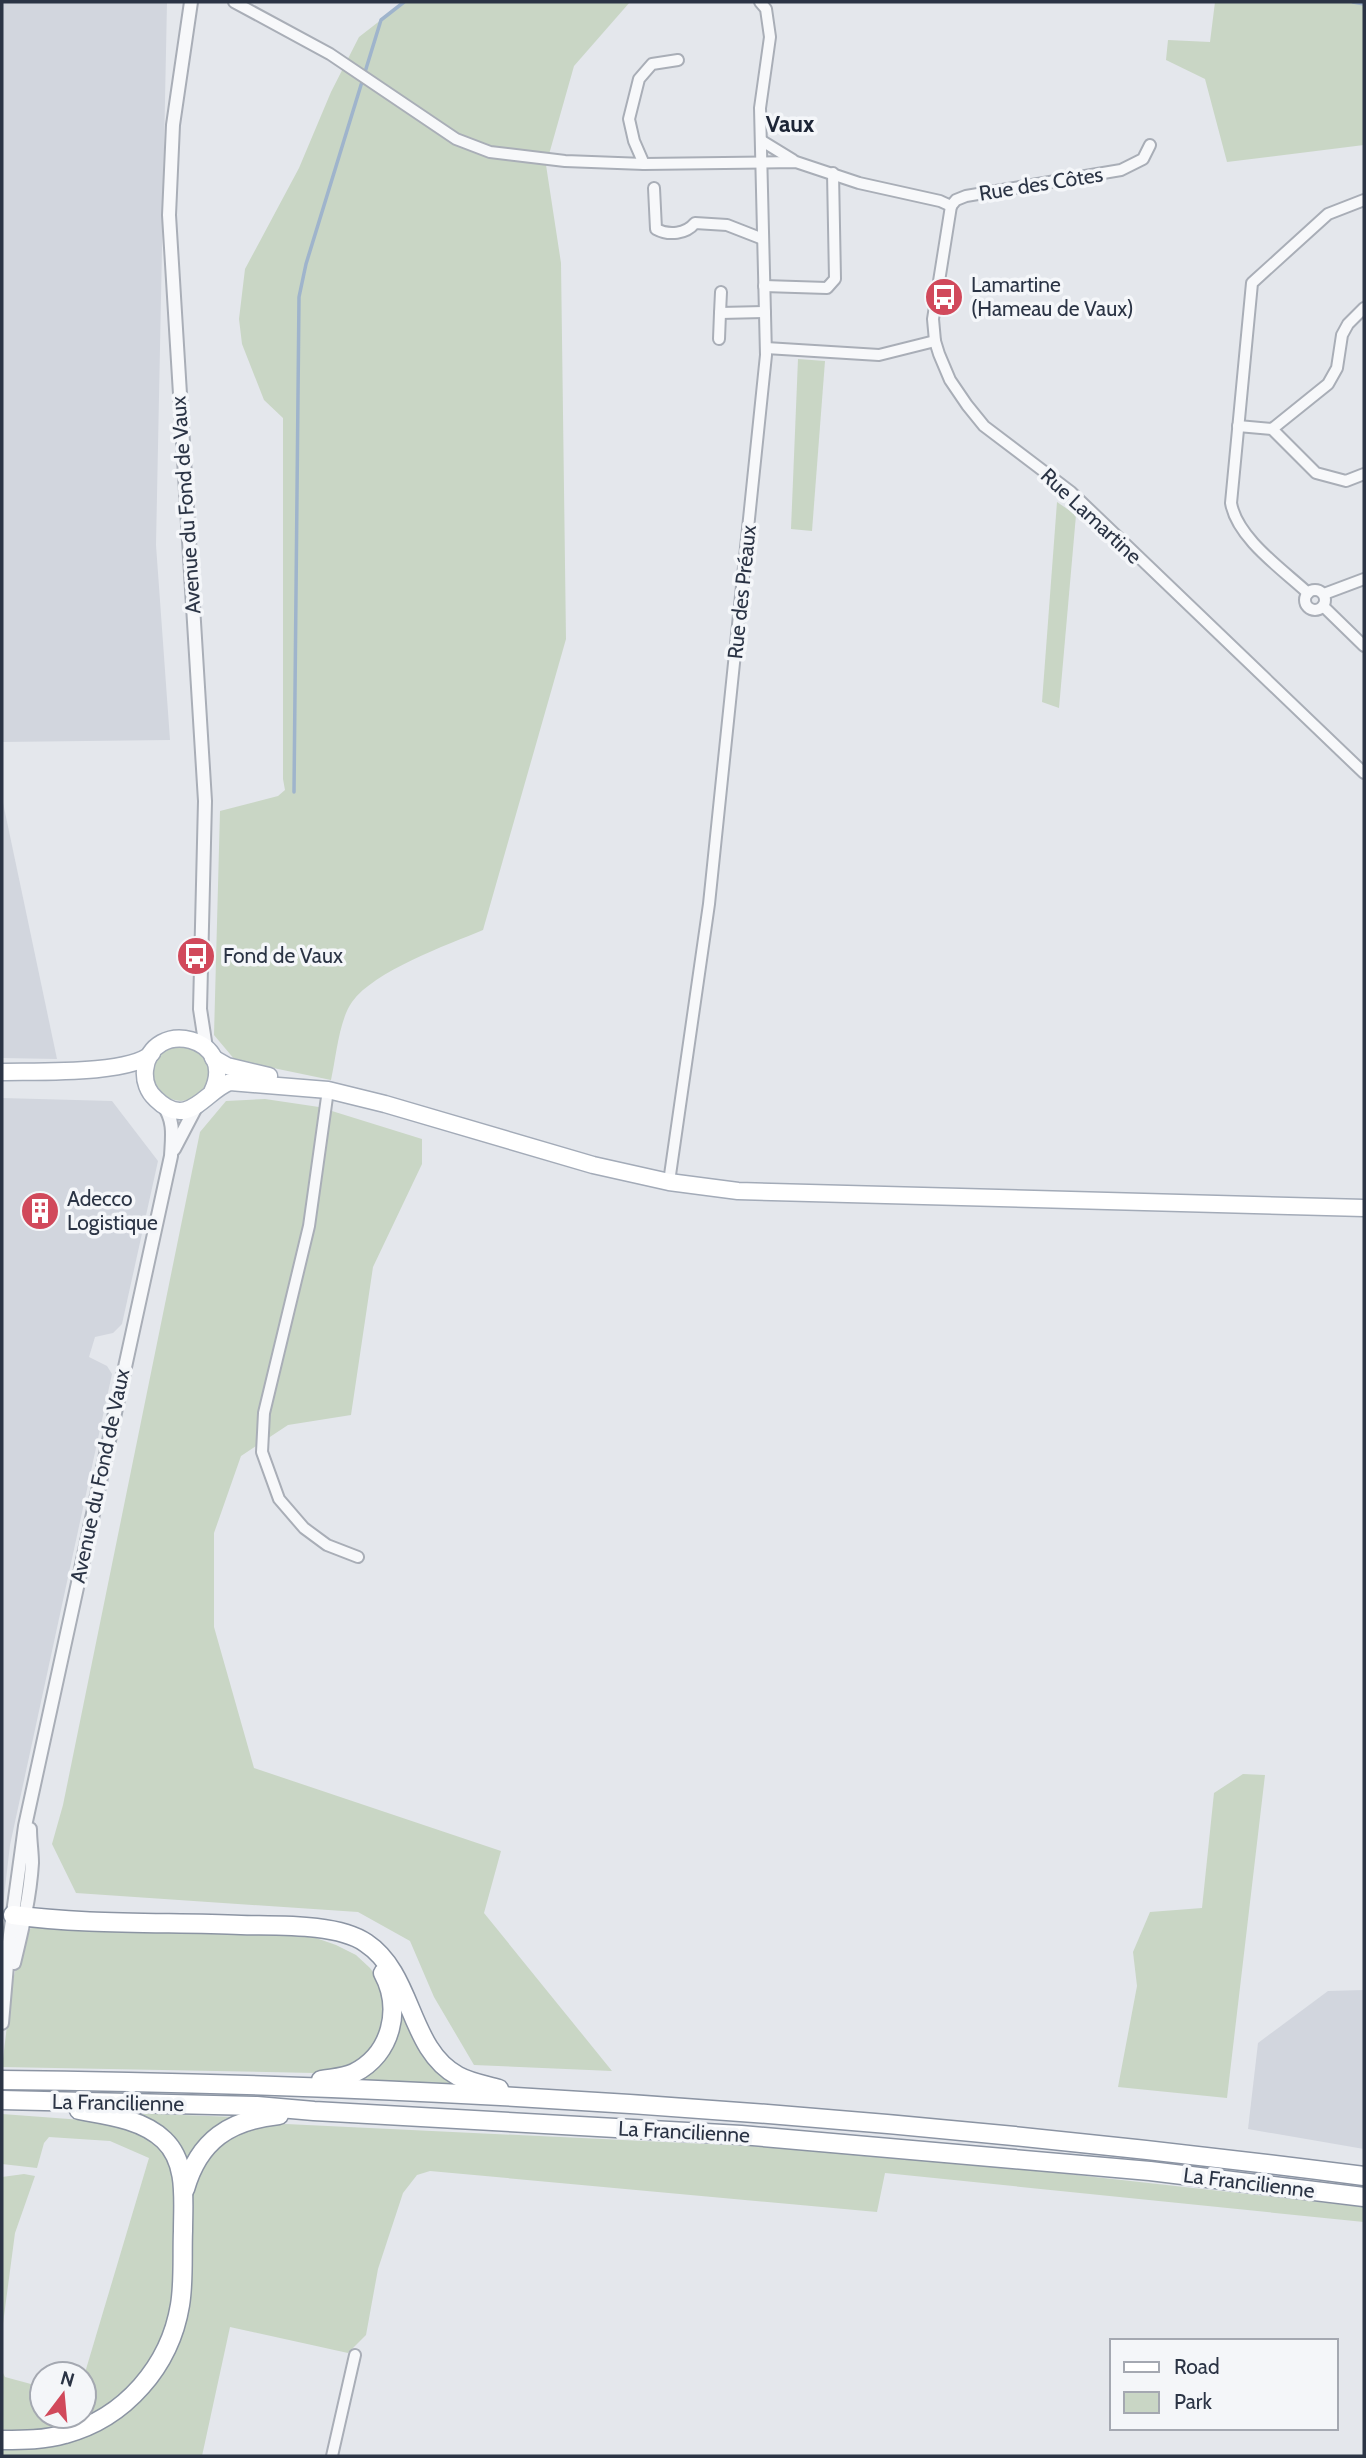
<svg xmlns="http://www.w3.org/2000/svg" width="1366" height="2458" font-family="Cabin,sans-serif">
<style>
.built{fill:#d2d6de}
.green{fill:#c9d6c5}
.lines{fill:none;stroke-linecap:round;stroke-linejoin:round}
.stream{stroke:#9fb4cc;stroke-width:3.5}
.minor-casing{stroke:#a9aeb7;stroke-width:14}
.tertiary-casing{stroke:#a9aeb7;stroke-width:16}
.primary-casing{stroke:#a3abb8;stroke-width:19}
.trunk-casing{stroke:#8b94a3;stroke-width:21}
.minor{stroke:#f7f8fa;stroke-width:10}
.tertiary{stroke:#f7f8fa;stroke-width:12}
.primary{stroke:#fff;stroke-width:16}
.trunk{stroke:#fff;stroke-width:18}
.labels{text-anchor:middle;stroke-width:7;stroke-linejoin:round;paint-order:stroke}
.street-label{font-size:21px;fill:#2b3445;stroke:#f4f6f9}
.poi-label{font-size:21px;fill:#2b3445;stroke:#f4f6f9;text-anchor:start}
.neighbourhood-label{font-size:23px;font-weight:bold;fill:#1d2536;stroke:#f4f6f9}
</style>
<rect width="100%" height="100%" fill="#e4e7ec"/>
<!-- built -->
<g class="built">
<polygon points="2,2 167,2 156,545 170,740 2,742"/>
<polygon points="2,798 57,1059 2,1058"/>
<polygon points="2,1098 112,1101 158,1161 122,1324 113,1333 95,1337 89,1357 107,1366 112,1374 10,1845 2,1914"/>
<polygon points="1364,1990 1364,2149 1248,2129 1258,2043 1328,1991"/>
</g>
<!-- green -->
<g class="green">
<path d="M404,2H630L574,66L546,165L561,263L566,639L483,930C447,945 374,971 352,1002C339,1020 336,1058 331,1080L235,1060L214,1035L220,811L278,796L285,790L283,779V418L264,400L242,344L239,319L245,269L299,168L331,92L359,37Z"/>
<polygon points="1215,2 1364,2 1364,145 1227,162 1205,79 1166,60 1168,40 1210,42"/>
<polygon points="798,359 825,361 812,531 791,529"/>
<polygon points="1057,502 1076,515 1059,708 1042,702"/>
<circle cx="181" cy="1073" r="28"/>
<polygon points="265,1099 319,1107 422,1139 422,1164 373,1267 351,1415 288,1425 241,1456 214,1533 214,1627 254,1768 501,1851 484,1913 612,2071 474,2065 434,1997 410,1941 358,1912 76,1893 52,1844 63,1805 200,1132 226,1101"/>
<polygon points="1243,1774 1265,1775 1227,2098 1118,2087 1137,1986 1133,1952 1150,1912 1202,1908 1214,1793"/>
<polygon points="34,1926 286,1934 316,1938 336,1945 356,1955 370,1968 380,1982 385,1997 384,2030 367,2056 339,2071 315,2073 2,2067 12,1984 24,1934"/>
<polygon points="398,2003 457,2084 456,2086 358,2080"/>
<polygon points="132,2113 234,2117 235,2119 188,2164"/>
<polygon points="2,2114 123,2123 160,2145 175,2172 174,2299 165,2334 144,2374 105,2410 54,2431 2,2433 2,2371 5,2377 42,2387 42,2416 84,2416 84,2376 149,2158 110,2141 49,2137 44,2143 37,2168 2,2164"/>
<polygon points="286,2124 768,2147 969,2163 1364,2207 1364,2222 885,2173 877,2212 430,2171 417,2175 403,2193 378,2269 366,2335 348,2353 230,2327 202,2456 2,2456 2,2445 62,2442 161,2371 190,2185 220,2141 252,2126"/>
<polygon points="24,2174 35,2176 15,2233 2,2331 2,2177"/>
</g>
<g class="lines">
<!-- stream -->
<g class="stream">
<polyline points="1353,2 1364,4"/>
<polyline points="294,792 299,297 306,264 381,20 404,2"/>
</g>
<defs>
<g id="minor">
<polyline points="234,2 330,54 456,139 490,152 565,161 644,164 796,162 859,183 940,201 951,206"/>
<polyline points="762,141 793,160"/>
<polyline points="644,164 634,141 629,119 639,79 652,64 678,60"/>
<path d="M654,188L656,229C669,236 686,234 695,223L727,225L763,239"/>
<polyline points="951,206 933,319 935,341 939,354 950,380 967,405 984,426 1071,492 1364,773"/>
<polyline points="951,206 956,200 966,196 1121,170 1143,159 1150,145"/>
<polyline points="764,286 827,288 835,279 833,173"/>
<polyline points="721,292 720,313 765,312"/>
<polyline points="719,339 720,313"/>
<polyline points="766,348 879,355 935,341"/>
<polyline points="1238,426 1272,429 1316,473 1346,481 1364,474"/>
<polyline points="1272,429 1328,384 1337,368 1342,335 1348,324 1364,308"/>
<circle cx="1315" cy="600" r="10"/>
<path d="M1308,593C1282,569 1237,538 1231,503L1252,283L1328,214L1364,200"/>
<polyline points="1324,594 1364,579"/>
<polyline points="1323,606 1364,646"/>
<polyline points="328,1090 309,1226 264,1413 262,1452 279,1499 304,1528 327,1545 358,1557"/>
<polyline points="669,1182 709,904 766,355 760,108 770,37 766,9 760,2"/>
<polyline points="332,2456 355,2355"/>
</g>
<g id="tertiary">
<polyline points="191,2 173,125 169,215 205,801 200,1009 206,1048"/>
<polyline points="174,1149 196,1107"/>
<path d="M14,1963C22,1930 30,1897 32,1863C32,1852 30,1841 30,1829"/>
<path d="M2,2023L9,1942L25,1826L171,1156C172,1137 175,1121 163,1105"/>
</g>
<g id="primary">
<polyline points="213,1058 227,1066 269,1076"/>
<path d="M2,1072C33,1071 131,1075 152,1053"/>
<path d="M212,1092C239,1037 151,1016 145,1070C144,1081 148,1092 156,1099C188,1131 206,1090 230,1082L328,1090L385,1104L593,1165L669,1182L738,1191L1364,1208"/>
</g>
<g id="trunk">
<path d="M13,1915C85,1925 167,1922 241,1925C276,1926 337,1923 366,1943C414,1975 408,2049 458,2076C471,2083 485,2085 499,2089"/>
<path d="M2,2080C457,2084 913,2118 1364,2176"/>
<path d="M321,2080C332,2078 344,2078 354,2073C392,2054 402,2008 383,1973"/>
<polyline points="2,2100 257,2106 314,2111 741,2135 1150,2171 1364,2197"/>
<path d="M185,2189C199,2140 230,2120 279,2115"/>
<path d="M2,2440C23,2440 45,2440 65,2434C125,2418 170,2366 180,2305C184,2281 182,2255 183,2231C183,2200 188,2163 164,2140C142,2119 107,2115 79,2110"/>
</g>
</defs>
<!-- minor casing -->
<use href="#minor" class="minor-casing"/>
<!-- tertiary casing -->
<use href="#tertiary" class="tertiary-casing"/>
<!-- primary casing -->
<use href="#primary" class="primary-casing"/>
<!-- trunk casing -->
<use href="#trunk" class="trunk-casing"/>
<!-- minor -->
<use href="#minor" class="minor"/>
<!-- tertiary -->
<use href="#tertiary" class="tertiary"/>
<!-- primary -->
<use href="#primary" class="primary"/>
<!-- trunk -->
<use href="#trunk" class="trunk"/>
</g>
<!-- icons -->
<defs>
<symbol id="bus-disc" viewBox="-11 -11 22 22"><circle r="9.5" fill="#d1495b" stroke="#f4f6f9"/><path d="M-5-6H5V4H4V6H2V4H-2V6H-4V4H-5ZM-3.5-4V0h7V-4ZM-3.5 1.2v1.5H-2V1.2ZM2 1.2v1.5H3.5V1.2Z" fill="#fff"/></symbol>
<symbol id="building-disc" viewBox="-11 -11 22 22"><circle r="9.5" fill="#d1495b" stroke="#f4f6f9"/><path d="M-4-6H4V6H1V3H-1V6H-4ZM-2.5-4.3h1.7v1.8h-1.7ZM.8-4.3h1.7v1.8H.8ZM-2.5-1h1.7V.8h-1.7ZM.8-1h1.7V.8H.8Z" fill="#fff"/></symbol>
</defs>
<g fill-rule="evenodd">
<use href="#bus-disc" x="922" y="275" width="44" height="44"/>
<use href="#bus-disc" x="174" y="934" width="44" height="44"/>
<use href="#building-disc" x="18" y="1189" width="44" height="44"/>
</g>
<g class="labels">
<!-- street labels -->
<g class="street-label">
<text transform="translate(1041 184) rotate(-9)" y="7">Rue des Côtes</text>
<text transform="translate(186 505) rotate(-94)" y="7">Avenue du Fond de Vaux</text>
<text transform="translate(1091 516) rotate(43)" y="7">Rue Lamartine</text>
<text transform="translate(742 592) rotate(-84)" y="7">Rue des Préaux</text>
<text transform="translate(100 1476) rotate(-78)" y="7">Avenue du Fond de Vaux</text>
<text transform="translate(118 2103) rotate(1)" y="7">La Francilienne</text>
<text transform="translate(684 2132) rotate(3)" y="7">La Francilienne</text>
<text transform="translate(1249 2183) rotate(7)" y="7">La Francilienne</text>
</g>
<!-- poi labels -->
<g class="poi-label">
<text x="971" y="292">Lamartine<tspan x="971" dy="24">(Hameau de Vaux)</tspan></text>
<text x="223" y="963">Fond de Vaux</text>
<text x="67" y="1206">Adecco<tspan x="67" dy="24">Logistique</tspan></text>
</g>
<!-- neighbourhood labels -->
<g class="neighbourhood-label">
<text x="790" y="132">Vaux</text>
</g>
</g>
<!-- border -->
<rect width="1366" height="2458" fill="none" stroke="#2b3445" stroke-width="7"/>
<!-- legend -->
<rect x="1110" y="2339" width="228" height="91" fill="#f4f6f9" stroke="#a4a8b1" stroke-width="2"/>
<rect x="1124" y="2362" width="35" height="10" fill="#ffffff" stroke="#a4a8b1" stroke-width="2"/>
<text x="1174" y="2374" font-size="21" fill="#2b3445">Road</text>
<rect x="1124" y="2392" width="35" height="21" fill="#c9d6c5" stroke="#a4a8b1" stroke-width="2"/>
<text x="1174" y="2409" font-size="21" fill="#2b3445">Park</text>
<!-- north arrow -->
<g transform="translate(63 2395) rotate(16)"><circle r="33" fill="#f4f6f9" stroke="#a4a8b1" stroke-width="2"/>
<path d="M0-5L12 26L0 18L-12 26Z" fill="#d1495b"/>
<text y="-10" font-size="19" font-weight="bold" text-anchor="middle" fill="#2b3445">N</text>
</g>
</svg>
